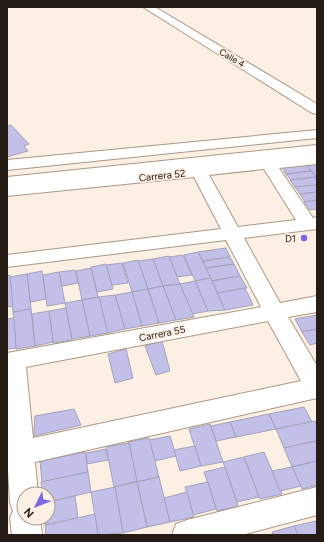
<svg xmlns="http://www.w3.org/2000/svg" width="324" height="542" font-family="Figtree,sans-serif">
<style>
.building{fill:#c2c0e8;stroke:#a3a2ba}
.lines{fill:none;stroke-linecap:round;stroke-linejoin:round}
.minor-casing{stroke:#ab9785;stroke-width:2}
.major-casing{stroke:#ab9785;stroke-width:2}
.minor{fill:#fff;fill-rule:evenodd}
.major{fill:#fff;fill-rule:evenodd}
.poi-dot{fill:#7d68e3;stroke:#fcefe4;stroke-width:1.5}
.labels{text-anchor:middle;stroke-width:3.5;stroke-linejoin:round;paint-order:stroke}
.far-street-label{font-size:9px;fill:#241c15;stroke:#fcefe4}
.street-label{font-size:10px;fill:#241c15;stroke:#fcefe4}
.poi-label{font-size:10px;fill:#241c15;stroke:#fcefe4;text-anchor:end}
</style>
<rect width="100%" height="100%" fill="#fcefe4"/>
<!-- building -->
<g class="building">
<polygon points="11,125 29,144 24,146 28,151 7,157 7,126"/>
<polygon points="306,164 311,171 286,174 282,167"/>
<polygon points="317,164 317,177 316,177 307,165"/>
<polygon points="311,171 316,177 291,180 286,174"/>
<polygon points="316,177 317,185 295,187 290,180"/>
<polygon points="317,185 317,192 300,194 295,187"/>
<polygon points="317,192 317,200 305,202 300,194"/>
<polygon points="317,200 317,209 310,210 304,202"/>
<polygon points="226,248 230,257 203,261 198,252"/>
<polygon points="198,252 211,278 195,281 184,255"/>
<polygon points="183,255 192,275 177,277 169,257"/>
<polygon points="169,256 180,284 163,286 153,259"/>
<polygon points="230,257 234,264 206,268 203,261"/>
<polygon points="153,259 163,286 148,289 138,261"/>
<polygon points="138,260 148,289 132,292 123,263"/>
<polygon points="122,263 128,283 112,285 106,265"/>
<polygon points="106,264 113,289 97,292 91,267"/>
<polygon points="234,264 240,276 212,281 206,268"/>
<polygon points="91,268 98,297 82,300 76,271"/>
<polygon points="75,270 78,283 62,286 59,272"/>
<polygon points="42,271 46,299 30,302 27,274"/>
<polygon points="59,272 65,303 47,306 43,275"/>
<polygon points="27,274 31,309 13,312 10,277"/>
<polygon points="10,275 13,306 7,307 7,276"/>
<polygon points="240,276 247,288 217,293 212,281"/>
<polygon points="211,278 212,281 225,310 208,311 195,281"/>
<polygon points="195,281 208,311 192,314 180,284"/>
<polygon points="180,284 194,317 176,320 163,286"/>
<polygon points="163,286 176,320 159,323 148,289"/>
<polygon points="245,288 253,305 225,310 217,293"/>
<polygon points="148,289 159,323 142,326 132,292"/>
<polygon points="132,292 142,326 125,329 115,295"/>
<polygon points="115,295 125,329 107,333 99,297"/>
<polygon points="99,297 108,333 90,336 82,300"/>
<polygon points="82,300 90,336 72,339 65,303"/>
<polygon points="66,308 72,340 53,343 49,311"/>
<polygon points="31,309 35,346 16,349 13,312"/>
<polygon points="49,311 53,342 35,346 32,314"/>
<polygon points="317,315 317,329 302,332 295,319"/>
<polygon points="14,318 16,348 7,349 7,319"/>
<polygon points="317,329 317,343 310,345 302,332"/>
<polygon points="162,341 170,371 156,375 145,346"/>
<polygon points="126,349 133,378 115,383 108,354"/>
<polygon points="304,407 312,422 276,429 269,414"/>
<polygon points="74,409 81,425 34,436 35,416"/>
<polygon points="269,414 276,429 236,437 230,422"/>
<polygon points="315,421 317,426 317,441 284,448 276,429"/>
<polygon points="230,422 236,437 216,441 211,426"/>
<polygon points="210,424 223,462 201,466 189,429"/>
<polygon points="170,436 176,456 155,461 149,440"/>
<polygon points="149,438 159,477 137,482 128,442"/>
<polygon points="317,441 317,461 292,467 284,448"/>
<polygon points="129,443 137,481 114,487 106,447"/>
<polygon points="195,446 201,466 180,471 174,450"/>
<polygon points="106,449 108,460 87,464 86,453"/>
<polygon points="85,452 88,472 42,482 40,461"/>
<polygon points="264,452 282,494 260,499 244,457"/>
<polygon points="244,457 259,497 237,502 223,462"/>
<polygon points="317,461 317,485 302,489 292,467"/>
<polygon points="225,467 238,506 217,511 204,472"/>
<polygon points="292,467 301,486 280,491 272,471"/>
<polygon points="88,472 91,492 48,502 48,494 43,494 41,482"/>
<polygon points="159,477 170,522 147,527 137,482"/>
<polygon points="137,482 147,527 123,533 115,487"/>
<polygon points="208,482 216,509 193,515 185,487"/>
<polygon points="115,487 123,533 98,535 91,492"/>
<polygon points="187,492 194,517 170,522 164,498"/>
<polygon points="75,496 78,518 45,525 45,518 48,518 48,502"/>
<polygon points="95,514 98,535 46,535 45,525"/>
<polygon points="316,521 317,535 298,535 294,526"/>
<polygon points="294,526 298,535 273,535 272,532"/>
</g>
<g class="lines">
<defs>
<g id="minor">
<polygon points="143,7 155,7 317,104 317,114 312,113"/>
<polygon points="317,130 317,138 7,170 7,160"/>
<path d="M317,154V164L279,168L313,218L317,217V229L244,238L280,303L317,296V312L288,317L317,366V398L35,462L38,494H24V518H40L42,535H12L10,518L13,511L10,503L7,454V353L261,307L226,240L7,267V255L221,229L194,177L7,196V186ZM264,169L296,220L238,227L209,175ZM268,321L301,381L33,438L26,367Z"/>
<polygon points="317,487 317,515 242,535 172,535 176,524 187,520"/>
</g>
<polygon id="major" points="317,145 317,155 7,187 7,177"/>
</defs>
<!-- minor casing -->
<use href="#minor" class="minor-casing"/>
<!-- major casing -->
<use href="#major" class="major-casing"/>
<!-- minor -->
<use href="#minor" class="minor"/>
<!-- major -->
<use href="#major" class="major"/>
</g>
<!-- markers -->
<circle class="poi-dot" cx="304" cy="238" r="4"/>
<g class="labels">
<!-- far-street labels -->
<g class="far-street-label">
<text transform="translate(232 58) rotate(31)" y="3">Calle 4</text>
</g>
<!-- street labels -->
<g class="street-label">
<text transform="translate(162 175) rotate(-6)" y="4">Carrera 52</text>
<text transform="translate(162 333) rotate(-11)" y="4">Carrera 55</text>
</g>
<!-- poi labels -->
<g class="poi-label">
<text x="296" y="242">D1</text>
</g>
</g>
<!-- border -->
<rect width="324" height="542" fill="none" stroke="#241c15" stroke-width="16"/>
<!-- north arrow -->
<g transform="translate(36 506) rotate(227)"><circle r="19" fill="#fcefe4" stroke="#a69b91"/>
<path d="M0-3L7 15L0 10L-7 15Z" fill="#7d68e3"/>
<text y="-6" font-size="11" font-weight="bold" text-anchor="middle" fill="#241c15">N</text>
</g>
</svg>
